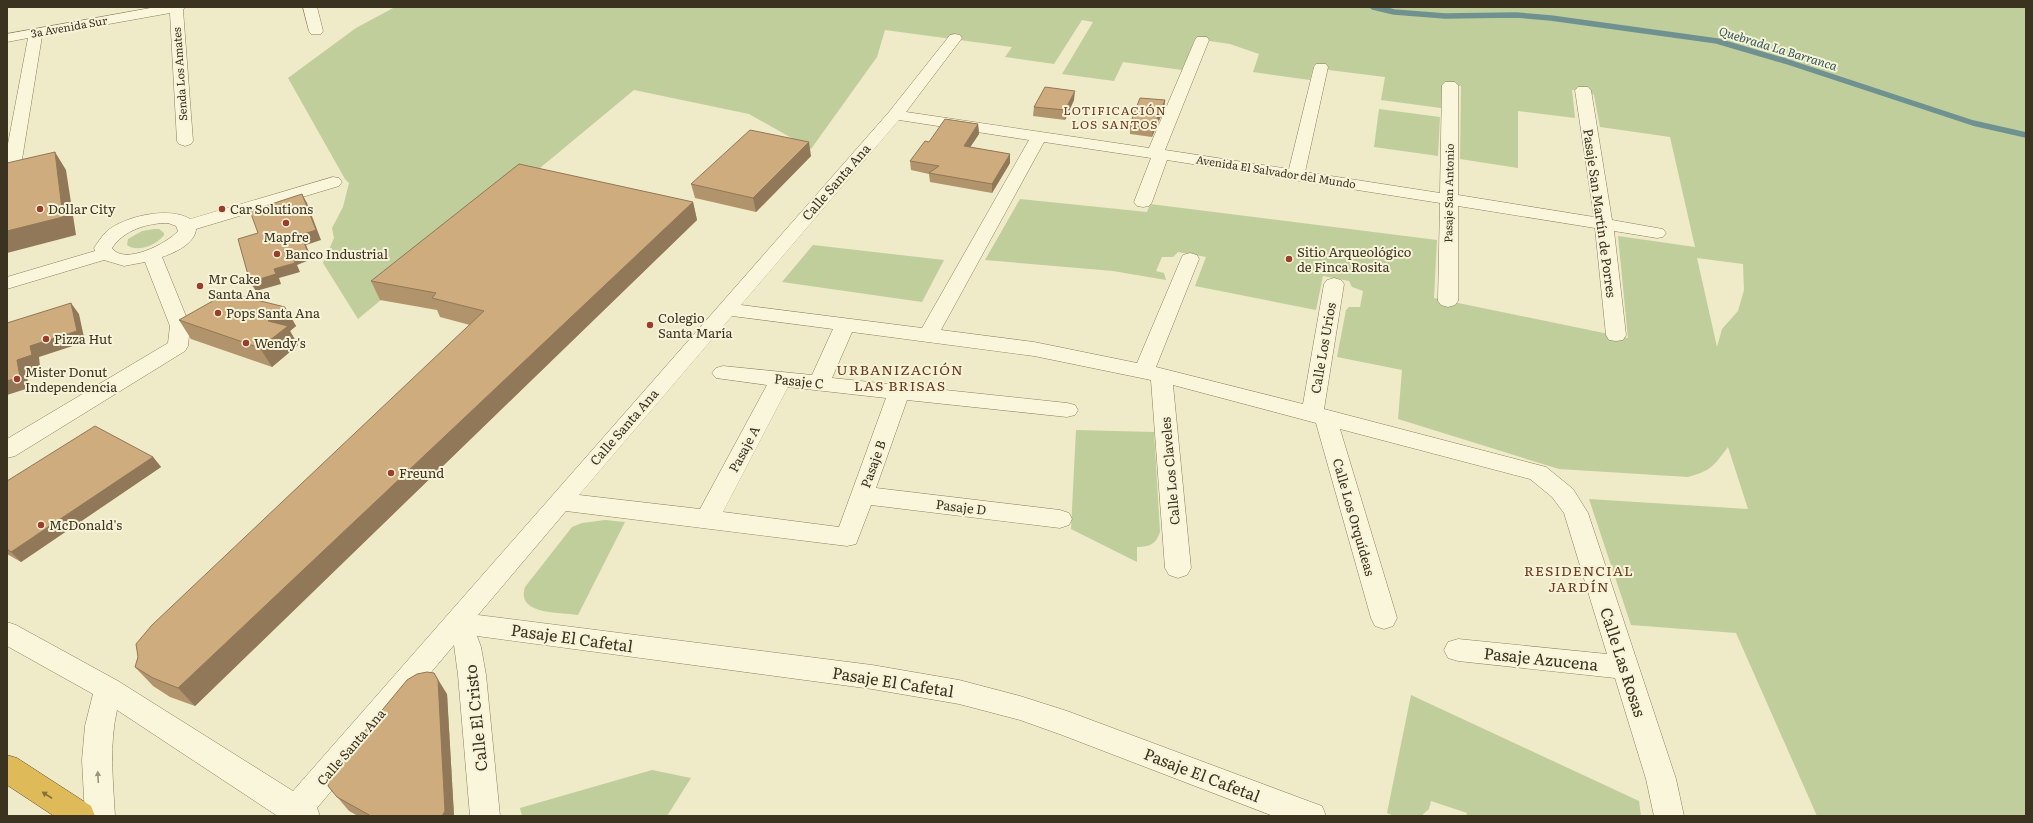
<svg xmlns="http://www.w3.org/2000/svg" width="2033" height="823" font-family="Literata,serif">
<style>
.green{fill:#c0ce9b;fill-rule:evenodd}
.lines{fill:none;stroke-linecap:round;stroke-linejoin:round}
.stream{stroke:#6f9290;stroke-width:5.5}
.street-casing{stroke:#8c7e5c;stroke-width:1}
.highway-casing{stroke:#5a4b30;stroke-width:1}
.street{fill:#faf6dc;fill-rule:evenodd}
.highway{fill:#dfba59;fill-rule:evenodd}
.wall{fill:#b1946c}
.shaded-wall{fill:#907858}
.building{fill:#ceac7d;stroke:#907858}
.oneway{fill:#9b947e}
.oneway2{fill:#856f3a}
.poi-dot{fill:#9c3d2b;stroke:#f7f3d8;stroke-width:1.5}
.labels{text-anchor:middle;stroke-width:4;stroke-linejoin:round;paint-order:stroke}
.far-street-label{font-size:11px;fill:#3c3220;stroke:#f7f3d8}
.far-water-label{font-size:12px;font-style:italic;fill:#2f575c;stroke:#f7f3d8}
.far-neighbourhood-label{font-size:12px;letter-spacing:1px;fill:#6a3b1e;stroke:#f7f3d8}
.street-label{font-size:13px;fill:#3c3220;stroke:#f7f3d8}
.poi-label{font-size:13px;fill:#3c3220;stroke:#f7f3d8;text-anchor:start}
.neighbourhood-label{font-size:14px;letter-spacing:1px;fill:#6a3b1e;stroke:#f7f3d8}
.near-street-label{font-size:16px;fill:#3c3220;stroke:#f7f3d8}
</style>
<rect width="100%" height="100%" fill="#efeac8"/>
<!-- green -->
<g class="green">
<path d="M395,7H2026V816H1817L1736,633L1631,625L1589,499L1748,509L1728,447C1713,466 1713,470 1688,477L1559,469L1398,419L1402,370L1337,357L1346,310L1349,307H1360L1363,291L1352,287L1349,281L1323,276L1316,310L1195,286L1206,257L1178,252L1173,257H1162L1156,271L1164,273L1166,280L1113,271L985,260L1020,199L1147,212L1150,204L1437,240L1434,298L1628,338L1618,236L1695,247L1670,137L1600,127L1594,95L1584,90H1572L1575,118L1518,111V168L1460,159L1461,86L1442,84L1441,108L1381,100L1385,77L1329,70L1314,65L1310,80L1253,72L1259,54L1230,44L1195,39L1182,70L1123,62L1114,81L1062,74L1093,22L1082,20L1054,64L1005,57L1012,47L885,30L877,57L811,149L749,114L634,90L358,319L323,263L334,238L332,228L343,207L349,183L345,179L288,78L356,28ZM1697,258L1743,264L1744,290L1738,311L1722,329L1717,347Z"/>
<polygon points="1379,109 1440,117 1438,156 1374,147"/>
<path d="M154,229H159L164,233V235C157,245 137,253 127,245L128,239L142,231Z"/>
<polygon points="813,245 944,260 922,302 782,282"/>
<path d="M1076,430L1154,432L1160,532C1156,544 1150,547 1137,547V562L1071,529Z"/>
<path d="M605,520L625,522L578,615C559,612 516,615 525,587L572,527L582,523Z"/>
<polygon points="1411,695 1639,801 1641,816 1466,816 1467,813 1431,801 1429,809 1421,816 1394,816 1387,813"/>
<polygon points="652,770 691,778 667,816 522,816 520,808"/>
</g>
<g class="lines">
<!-- stream -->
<polyline class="stream" points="1373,7 1394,12 1445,16 1516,15 1551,18 1717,41 1785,61 1973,123 2026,135"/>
<defs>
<g id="street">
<polygon points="156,7 185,7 183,10 193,141 191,144 185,146 179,144 177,141 170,13 42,36 19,178 16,182 7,182 7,149 28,38 7,42 7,34"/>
<polygon points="303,7 317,7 323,31 321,34 311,34 309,31"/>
<path d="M955,34L960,35L962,38L906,112L1149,148L1195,40L1197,37H1207L1209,40L1165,150L1289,169L1314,67L1316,64H1326L1328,67L1305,172L1440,193L1442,85L1445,82H1455L1458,85V195L1594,217L1575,90L1578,87H1588L1591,90L1612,220L1657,228L1663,229L1666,233L1663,237L1657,238L1614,231L1626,335L1623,340L1616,341L1609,340L1606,335L1595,228L1458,206V301L1455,305L1448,307L1441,305L1438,301L1440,203L1167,160L1152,202L1149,206L1143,207L1137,206L1134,202L1151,158L1044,142L941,330L1034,342L1137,363L1181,259L1183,255L1190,253L1197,255L1199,259L1156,367L1303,404L1324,284L1327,280L1334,278L1341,280L1344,284L1324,409L1546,467L1573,489L1588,513L1676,779L1684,816H1654L1646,779L1615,678L1458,661L1448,658L1444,650L1448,642L1458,639L1607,654L1564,513L1552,497L1530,479L1340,429L1397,618L1393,626L1384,629L1375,626L1371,618L1316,423L1173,385L1191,568L1187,575L1178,578L1169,575L1165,568L1151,380L1034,356L852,332L832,378L1067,403L1075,405L1078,410L1075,415L1067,417L907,400L876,488L1060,510L1069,513L1072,519L1069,525L1060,528L871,505L856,544L847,546L566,511L478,615L872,665L959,680L1020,696L1067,711L1311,802L1322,806L1326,816H1273L1062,735L1020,720L959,704L872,689L477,636L481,647L486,675L500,816H470L458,675L454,645L317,808L320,816H276V815L117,710C109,745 113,780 115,816H85L82,760L85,726L93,694L7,646V622L16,625L118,681L293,791L889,112L950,35ZM899,120L1029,140L922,328L741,305ZM732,316L833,329L812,375L723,366L716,368L712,373L716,378L767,385L700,509L579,495ZM788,387L886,398L839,527L723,512Z"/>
<path d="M333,177L339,178L342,182L339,186L196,229C195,244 174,253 162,257L190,326L188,346L185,351L15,456L7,458V439L168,343L170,326L145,262L124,266L104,260L7,289V277L95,251L94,248C98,242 102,236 107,231C125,216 170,206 190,219ZM168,223L176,226L178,231C168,243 124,266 112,248C124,230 147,223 168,223Z"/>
</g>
<polygon id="highway" points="7,755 17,758 91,806 95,816 54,816 7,785"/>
</defs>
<!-- street casing -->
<use href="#street" class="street-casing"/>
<!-- highway casing -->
<use href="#highway" class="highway-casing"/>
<!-- street -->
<use href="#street" class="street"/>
<!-- highway -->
<use href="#highway" class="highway"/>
</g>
<!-- wall -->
<g class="wall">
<polygon points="1074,100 1065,120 1033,116 1034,107"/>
<polygon points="1165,100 1164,109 1152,137 1130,134 1130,124"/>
<polygon points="978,124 979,134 970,147 1010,154 1010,163 992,193 930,182 929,174 911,170 910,161 929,142"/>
<polygon points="811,156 756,212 695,198 691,184"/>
<polygon points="693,202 697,220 195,706 170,697 153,686 135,667 470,325 440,317 437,310 380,300 371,281"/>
<polygon points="285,307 296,326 290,331 298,345 272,367 191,339 179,320"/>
<polygon points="153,457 161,467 21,562 7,554 7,481"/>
<polygon points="447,694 454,816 358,816 349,811 328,786"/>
</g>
<!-- shaded-wall -->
<g class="shaded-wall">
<polygon points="1075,91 1074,100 1065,120 1065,110"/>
<polygon points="1165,100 1164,109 1152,137 1153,128"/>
<polygon points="978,124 979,134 965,155 964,146"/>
<polygon points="809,142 811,156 756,212 753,198"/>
<polygon points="55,152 66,170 76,235 7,253 7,231"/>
<polygon points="1010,154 1010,163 992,193 992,184"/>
<polygon points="302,194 307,203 321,240 306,245 312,259 297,265 300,272 279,278 281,284 256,291 250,282 274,269 292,255 301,235"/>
<polygon points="693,202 697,220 195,706 178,688"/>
<polygon points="71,303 79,314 85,342 39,357 40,366 26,371 29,388 7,395 7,381 17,360"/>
<polygon points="285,307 296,326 290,331 298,345 272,367 260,348 268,321"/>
<polygon points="153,457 161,467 21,562 11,552"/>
<polygon points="434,673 447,694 454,816 442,816"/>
</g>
<!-- building -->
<g class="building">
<polygon points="1045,87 1075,91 1065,110 1034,107"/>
<polygon points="1140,98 1165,100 1153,128 1130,124"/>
<polygon points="945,119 978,124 964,146 1010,154 992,184 929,173 939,166 910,161 925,141 929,142"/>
<polygon points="750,130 809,142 753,198 691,184"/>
<polygon points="55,152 63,217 7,231 7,163"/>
<polygon points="519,164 693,202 178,688 153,678 135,667 138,657 136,644 152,625 484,311 432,298 436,293 371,281"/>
<polygon points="302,194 316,230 301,235 307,250 292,255 295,263 274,269 276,274 250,282 238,239 258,233 250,211"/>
<polygon points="236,295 285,307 268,321 288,326 260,348 179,320 218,298"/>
<polygon points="71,303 77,331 30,346 32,355 17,360 20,377 7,381 7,323"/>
<polygon points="95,426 153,457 11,552 7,549 7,481"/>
<polygon points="427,672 434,673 438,680 445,811 442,816 371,816 337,797 328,786 329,778 335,767 407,680 417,674"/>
</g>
<!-- one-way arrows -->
<defs><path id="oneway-solid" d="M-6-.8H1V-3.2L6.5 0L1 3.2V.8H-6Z"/></defs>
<use class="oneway" href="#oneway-solid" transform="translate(98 777) rotate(-93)"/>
<use class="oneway2" href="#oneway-solid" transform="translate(47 795) rotate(-147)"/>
<!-- markers -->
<g class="poi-dot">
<circle cx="40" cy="209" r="4"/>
<circle cx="222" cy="209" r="4"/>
<circle cx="286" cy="223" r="4"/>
<circle cx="277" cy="254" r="4"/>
<circle cx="1289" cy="259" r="4"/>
<circle cx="200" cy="286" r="4"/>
<circle cx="218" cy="313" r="4"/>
<circle cx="650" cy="325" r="4"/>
<circle cx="46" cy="339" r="4"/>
<circle cx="246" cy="343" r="4"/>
<circle cx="17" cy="379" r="4"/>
<circle cx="391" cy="473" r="4"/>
<circle cx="41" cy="525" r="4"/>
</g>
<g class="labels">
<!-- far-street labels -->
<g class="far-street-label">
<text transform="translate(69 27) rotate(-10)" y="4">3a Avenida Sur</text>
<text transform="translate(180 74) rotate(-94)" y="4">Senda Los Amates</text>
<text transform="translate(1276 172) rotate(9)" y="4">Avenida El Salvador del Mundo</text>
<text transform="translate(1449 193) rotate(-89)" y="4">Pasaje San Antonio</text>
</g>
<!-- far-water labels -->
<g class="far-water-label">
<text transform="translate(1778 49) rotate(17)" y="4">Quebrada La Barranca</text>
</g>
<!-- far-neighbourhood labels -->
<g class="far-neighbourhood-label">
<text x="1115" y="115">LOTIFICACIÓN<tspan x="1115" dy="14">LOS SANTOS</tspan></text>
</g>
<!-- street labels -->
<g class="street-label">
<text transform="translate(836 182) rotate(-49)" y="5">Calle Santa Ana</text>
<text transform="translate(1600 213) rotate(82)" y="5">Pasaje San Martín de Porres</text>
<text transform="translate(1323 348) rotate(-80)" y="5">Calle Los Urios</text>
<text transform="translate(799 381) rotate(6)" y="5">Pasaje C</text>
<text transform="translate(624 427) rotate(-49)" y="5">Calle Santa Ana</text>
<text transform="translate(744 449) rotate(-62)" y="5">Pasaje A</text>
<text transform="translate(873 464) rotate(-70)" y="5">Pasaje B</text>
<text transform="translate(1170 471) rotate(-95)" y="5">Calle Los Claveles</text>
<text transform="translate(961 507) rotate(7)" y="5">Pasaje D</text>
<text transform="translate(1354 517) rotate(74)" y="5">Calle Los Orquídeas</text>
<text transform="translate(351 747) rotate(-49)" y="5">Calle Santa Ana</text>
</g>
<!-- poi labels -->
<g class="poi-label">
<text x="48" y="214">Dollar City</text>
<text x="230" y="214">Car Solutions</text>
<text x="286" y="242" text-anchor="middle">Mapfre</text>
<text x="1297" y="257">Sitio Arqueológico<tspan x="1297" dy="15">de Finca Rosita</tspan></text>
<text x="285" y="259">Banco Industrial</text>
<text x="208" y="284">Mr Cake<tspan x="208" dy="15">Santa Ana</tspan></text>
<text x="226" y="318">Pops Santa Ana</text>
<text x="658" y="323">Colegio<tspan x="658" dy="15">Santa María</tspan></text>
<text x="54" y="344">Pizza Hut</text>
<text x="254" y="348">Wendy's</text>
<text x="25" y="377">Mister Donut<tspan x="25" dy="15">Independencia</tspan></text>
<text x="399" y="478">Freund</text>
<text x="49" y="530">McDonald's</text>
</g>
<!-- neighbourhood labels -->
<g class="neighbourhood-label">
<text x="900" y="375">URBANIZACIÓN<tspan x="900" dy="16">LAS BRISAS</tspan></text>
<text x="1579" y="576">RESIDENCIAL<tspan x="1579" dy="16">JARDÍN</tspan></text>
</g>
<!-- near-street labels -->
<g class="near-street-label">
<text transform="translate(572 638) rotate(8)" y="6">Pasaje El Cafetal</text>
<text transform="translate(1541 659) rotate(6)" y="6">Pasaje Azucena</text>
<text transform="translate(1623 662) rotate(72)" y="6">Calle Las Rosas</text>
<text transform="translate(893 682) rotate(9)" y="6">Pasaje El Cafetal</text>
<text transform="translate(476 718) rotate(-96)" y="6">Calle El Cristo</text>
<text transform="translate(1202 775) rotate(21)" y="6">Pasaje El Cafetal</text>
</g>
</g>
<!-- border -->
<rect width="2033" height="823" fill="none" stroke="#3c3220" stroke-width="16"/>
</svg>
